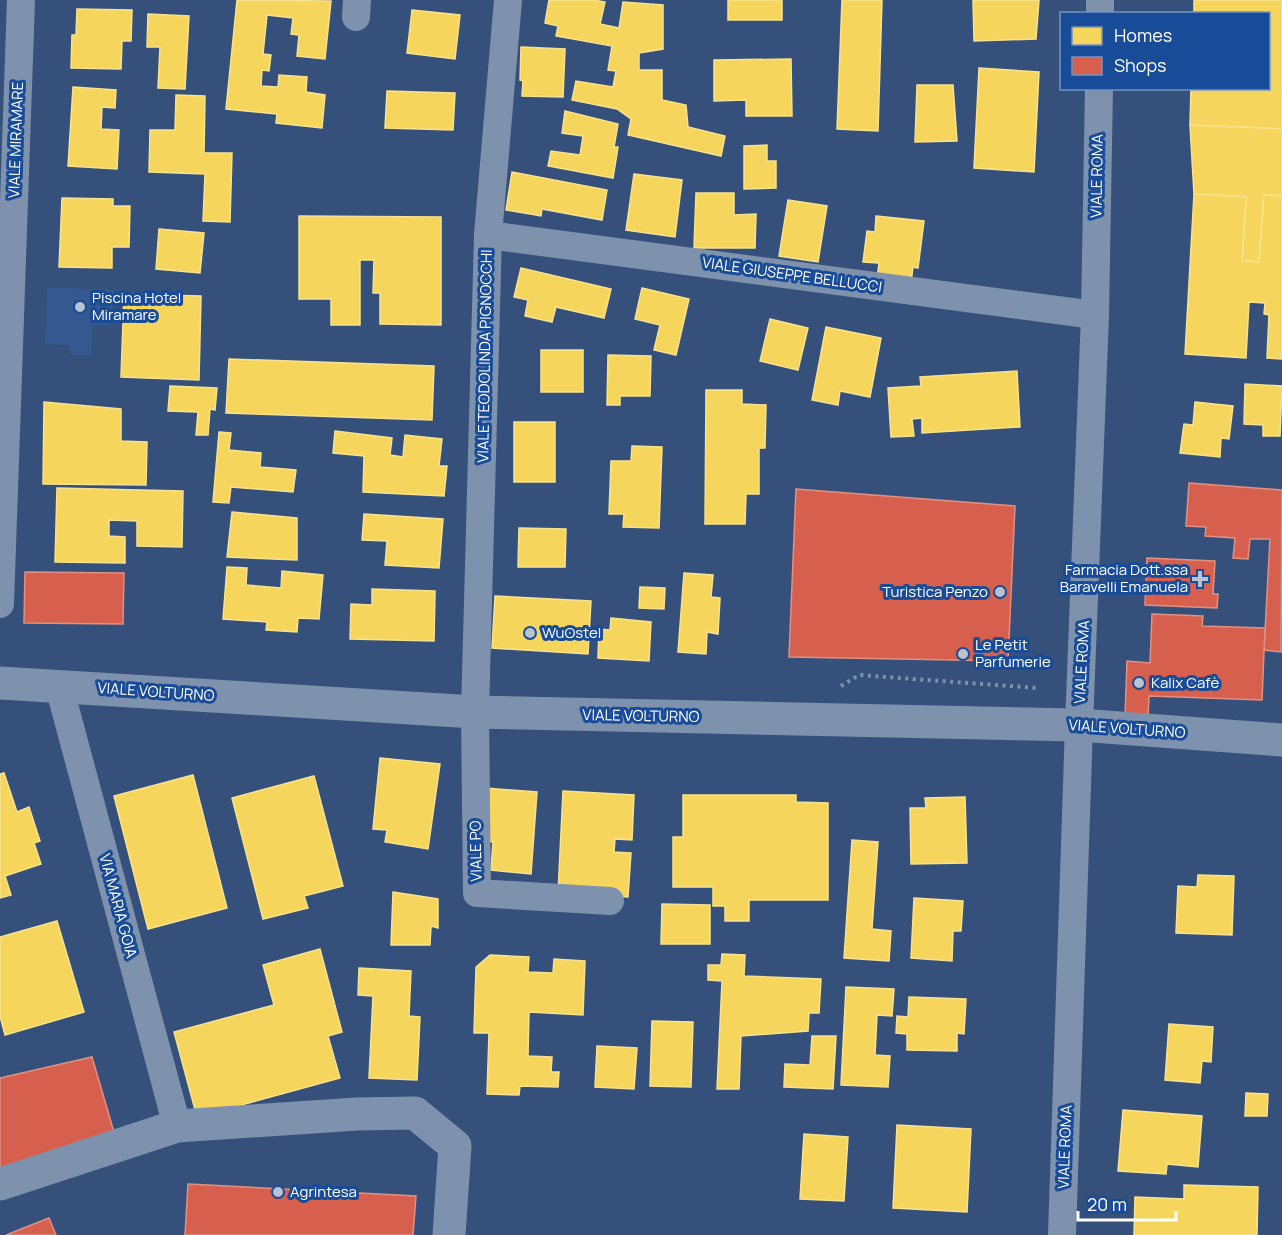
<svg xmlns="http://www.w3.org/2000/svg" width="1282" height="1235" font-family="Manrope,sans-serif">
<style>
.water{fill:#355890}
.homes{fill:#f6d55c;stroke:#f9e28d;stroke-width:1.5}
.shops{fill:#d6604d;stroke:#e29082;stroke-width:1.5}
.lines{fill:none;stroke-linecap:round;stroke-linejoin:round}
.path{stroke:#7f92ad;stroke-width:4;stroke-dasharray:3 4.5;stroke-linecap:butt}
.minor{stroke:#7f92ad;stroke-width:28}
.tertiary{stroke:#7f92ad;stroke-width:33}
.poi-dot{fill:#b8c2d1;stroke:#184b98;stroke-width:2}
.labels{text-anchor:middle;stroke-width:6;stroke-linejoin:round;paint-order:stroke}
.street-label{font-size:15px;fill:#fff;stroke:#184b98}
.poi-label{font-size:15px;fill:#fff;stroke:#184b98;text-anchor:start}
</style>
<rect width="100%" height="100%" fill="#35517b"/>
<!-- water -->
<polygon class="water" points="47,287 114,290 111,326 93,325 91,355 71,355 69,345 45,344"/>
<!-- homes -->
<g class="homes">
<polygon points="237,0 331,1 325,59 297,56 299,35 291,34 293,18 267,15 263,54 271,55 269,71 262,70 261,86 278,87 279,75 307,77 306,92 325,95 322,128 276,123 277,114 226,109"/>
<polygon points="549,0 594,0 605,2 600,24 619,28 623,2 663,5 663,49 639,53 639,70 662,70 662,100 686,105 688,127 725,136 721,156 628,135 631,119 617,109 572,100 576,81 613,87 616,71 608,70 612,46 556,36 558,26 545,23"/>
<rect x="728" y="0" width="54" height="20"/>
<polygon points="842,0 882,0 878,131 837,129"/>
<polygon points="973,0 1039,0 1036,39 974,41"/>
<polygon points="1194,0 1282,0 1282,129 1190,125 1191,88 1268,88 1268,14 1194,14"/>
<polygon points="77,9 132,10 131,41 122,41 121,69 71,68 72,35 76,35"/>
<polygon points="412,10 460,15 455,59 407,53"/>
<polygon points="148,14 189,16 185,89 158,88 160,47 147,47"/>
<polygon points="521,47 565,49 563,97 522,96 523,81 520,80"/>
<polygon points="791,59 792,116 746,116 746,100 714,101 714,60"/>
<polygon points="979,68 1039,72 1034,172 974,168"/>
<polygon points="917,85 953,85 957,141 915,142"/>
<polygon points="73,87 116,90 115,108 102,107 101,129 119,130 117,169 68,166"/>
<polygon points="387,91 455,93 453,130 385,128"/>
<polygon points="176,95 205,96 204,153 232,153 230,222 203,221 205,174 149,172 150,130 175,130"/>
<polygon points="565,111 618,124 614,147 618,147 613,178 548,166 551,151 580,155 583,136 562,133"/>
<polygon points="1190,125 1282,129 1282,196 1264,195 1259,262 1242,261 1246,197 1194,194"/>
<polygon points="767,145 767,161 776,161 776,188 744,189 744,146"/>
<polygon points="512,172 607,190 602,220 542,209 541,216 506,210"/>
<polygon points="634,174 682,180 675,237 626,230"/>
<polygon points="696,193 734,193 734,215 756,214 755,248 694,248"/>
<polygon points="1194,194 1246,197 1242,261 1259,262 1264,195 1282,196 1282,359 1267,358 1269,315 1264,314 1265,303 1249,302 1246,358 1185,354"/>
<polygon points="62,198 113,199 113,206 130,206 129,247 112,247 112,268 59,267"/>
<polygon points="788,200 827,206 818,262 779,256"/>
<polygon points="299,216 441,217 441,325 380,324 380,293 373,293 374,260 360,260 360,325 331,325 331,299 299,299"/>
<polygon points="876,216 924,221 918,268 913,267 911,283 877,279 879,263 863,262 867,231 875,232"/>
<polygon points="159,229 204,233 200,273 156,269"/>
<polygon points="521,268 611,289 604,318 556,307 552,322 525,316 528,300 514,297"/>
<polygon points="642,288 689,299 676,355 654,350 660,325 635,319"/>
<polygon points="124,294 201,296 199,380 121,377"/>
<polygon points="770,319 808,328 798,370 760,361"/>
<polygon points="826,327 881,338 870,397 840,391 838,405 812,400"/>
<rect x="541" y="350" width="42" height="42"/>
<polygon points="608,355 651,356 650,396 620,396 620,405 607,405"/>
<polygon points="229,359 434,366 432,420 226,413"/>
<polygon points="1017,371 1020,427 922,433 922,418 912,419 914,436 891,437 888,388 921,386 920,377"/>
<polygon points="1245,384 1282,386 1280,436 1263,436 1263,425 1244,424"/>
<polygon points="170,386 217,388 215,410 210,409 208,435 196,435 198,412 168,411"/>
<polygon points="706,390 742,390 742,404 766,405 765,448 759,448 759,494 746,494 745,524 705,524"/>
<polygon points="44,402 121,409 121,441 147,442 146,485 43,484"/>
<polygon points="1195,402 1233,406 1229,439 1221,438 1220,457 1180,453 1184,424 1193,425"/>
<rect x="514" y="422" width="41" height="60"/>
<polygon points="335,431 392,438 390,455 403,457 405,435 442,439 439,466 447,466 444,496 363,492 364,456 333,453"/>
<polygon points="219,432 231,433 229,450 261,453 260,467 296,470 293,492 231,487 229,503 213,502"/>
<polygon points="632,446 662,447 659,528 623,527 624,514 609,514 611,461 631,461"/>
<polygon points="57,488 183,491 182,547 137,546 137,521 109,520 109,536 125,537 125,563 55,562"/>
<polygon points="232,512 297,518 297,560 227,557"/>
<polygon points="364,514 443,519 439,568 385,565 387,541 362,540"/>
<polygon points="519,528 566,529 565,567 518,567"/>
<polygon points="227,567 247,568 246,585 281,588 282,571 323,575 319,619 298,618 297,632 266,630 267,622 223,619"/>
<polygon points="684,573 713,575 711,597 720,598 718,634 707,632 706,654 678,652"/>
<polygon points="640,587 665,588 664,609 639,608"/>
<polygon points="372,589 435,591 434,641 350,639 351,604 372,605"/>
<polygon points="495,596 591,601 588,654 492,648"/>
<polygon points="611,618 651,622 649,661 598,658 599,629 610,630"/>
<polygon points="380,758 440,764 428,849 385,842 387,830 373,829"/>
<polygon points="4,773 17,812 29,807 40,841 34,843 41,864 5,876 11,895 0,898 0,774"/>
<polygon points="193,775 227,908 148,929 114,796"/>
<polygon points="314,776 343,886 304,896 308,908 263,919 232,798"/>
<polygon points="485,788 537,792 531,874 491,870 493,842 480,840"/>
<polygon points="563,791 634,795 632,840 615,839 614,852 631,853 628,897 558,893"/>
<polygon points="683,795 796,795 796,802 828,803 828,900 749,900 749,921 725,921 725,906 713,906 713,887 673,887 673,837 683,837"/>
<polygon points="965,797 967,863 911,864 910,808 926,808 925,798"/>
<polygon points="852,840 878,842 872,929 891,931 889,961 844,958"/>
<polygon points="1198,875 1234,876 1232,935 1176,933 1178,886 1197,887"/>
<polygon points="393,892 438,899 438,928 431,926 430,945 391,945"/>
<polygon points="914,898 963,901 961,931 953,931 952,961 911,958"/>
<polygon points="662,904 710,905 710,944 661,944"/>
<polygon points="57,921 84,1012 5,1035 0,1016 0,937"/>
<polygon points="320,949 342,1032 328,1036 340,1078 197,1117 174,1032 274,1005 263,965"/>
<polygon points="722,954 745,955 744,976 821,979 819,1013 809,1013 808,1031 741,1036 739,1089 717,1089 722,981 708,980 708,965 721,965"/>
<polygon points="490,955 529,957 528,972 553,973 554,959 585,961 583,1015 529,1012 528,1056 552,1057 551,1072 559,1072 558,1087 520,1086 519,1095 487,1094 489,1033 474,1033 476,967"/>
<polygon points="359,968 411,971 409,1016 420,1017 417,1080 369,1078 373,996 358,995"/>
<polygon points="846,987 894,989 892,1016 877,1015 875,1055 890,1056 888,1087 841,1085"/>
<polygon points="909,997 966,999 964,1034 957,1033 957,1051 907,1050 907,1034 896,1033 897,1016 908,1017"/>
<polygon points="652,1021 693,1022 691,1087 650,1086"/>
<polygon points="1169,1024 1213,1027 1211,1062 1202,1061 1200,1083 1165,1080"/>
<polygon points="812,1036 836,1036 833,1089 784,1087 785,1064 810,1065"/>
<polygon points="597,1046 637,1048 634,1089 595,1087"/>
<polygon points="1246,1093 1268,1094 1267,1116 1245,1116"/>
<polygon points="1123,1110 1202,1116 1198,1167 1167,1164 1166,1174 1118,1171"/>
<polygon points="897,1125 971,1129 967,1212 893,1208"/>
<polygon points="804,1134 848,1137 844,1201 800,1199"/>
<polygon points="1184,1185 1258,1187 1257,1235 1134,1235 1135,1197 1184,1199"/>
</g>
<!-- shops -->
<g class="shops">
<polygon points="1189,483 1282,490 1281,652 1264,650 1270,539 1250,539 1248,559 1233,558 1235,538 1205,536 1206,527 1186,526"/>
<polygon points="796,489 1015,506 1008,661 789,657"/>
<polygon points="1147,558 1215,561 1213,594 1218,594 1217,608 1145,605"/>
<polygon points="25,572 124,573 123,624 24,623"/>
<polygon points="1152,614 1203,616 1202,626 1265,628 1262,700 1149,696 1148,718 1125,717 1127,661 1150,663"/>
<polygon points="92,1057 116,1139 0,1173 0,1078"/>
<polygon points="188,1184 416,1196 413,1235 185,1235"/>
<polygon points="49,1218 56,1235 6,1235"/>
</g>
<g class="lines">
<!-- path -->
<polyline class="path" points="841,686 859,675 1037,688"/>
<!-- minor -->
<g class="minor">
<polyline points="508,0 488,235 475,712 477,893 610,901"/>
<polyline points="1100,14 1100,0"/>
<polyline points="356,17 357,0"/>
<polyline points="488,235 1095,315"/>
<polyline points="0,604 21,0"/>
<polyline points="59,686 177,1126"/>
<polyline points="1062,1235 1079,725 1095,315 1099,88"/>
</g>
<!-- tertiary -->
<g class="tertiary">
<polyline points="0,683 475,712 1079,725 1282,740"/>
<polyline points="0,1184 177,1126 357,1114 415,1113 455,1146 449,1235"/>
</g>
</g>
<!-- markers -->
<g class="poi-dot">
<circle cx="80" cy="307" r="6"/>
<path d="M1197 570h6v6h6v6h-6v6h-6v-6h-6v-6h6z"/>
<circle cx="1000" cy="592" r="6"/>
<circle cx="530" cy="633" r="6"/>
<circle cx="963" cy="654" r="6"/>
<circle cx="1139" cy="683" r="6"/>
<circle cx="278" cy="1192" r="6"/>
</g>
<g class="labels">
<!-- street labels -->
<g class="street-label">
<text transform="translate(16 140) rotate(-88)" y="5">VIALE MIRAMARE</text>
<text transform="translate(1097 176) rotate(-89)" y="5">VIALE ROMA</text>
<text transform="translate(792 275) rotate(8)" y="5">VIALE GIUSEPPE BELLUCCI</text>
<text transform="translate(485 356) rotate(-89)" y="5">VIALE TEODOLINDA PIGNOCCHI</text>
<text transform="translate(1082 662) rotate(-87)" y="5">VIALE ROMA</text>
<text transform="translate(156 692) rotate(4)" y="5">VIALE VOLTURNO</text>
<text transform="translate(641 716) rotate(1)" y="5">VIALE VOLTURNO</text>
<text transform="translate(1127 729) rotate(4)" y="5">VIALE VOLTURNO</text>
<text transform="translate(476 851) rotate(-91)" y="5">VIALE PO</text>
<text transform="translate(118 906) rotate(75)" y="5">VIA MARIA GOIA</text>
<text transform="translate(1065 1147) rotate(-88)" y="5">VIALE ROMA</text>
</g>
<!-- poi labels -->
<g class="poi-label">
<text x="92" y="303">Piscina Hotel<tspan x="92" dy="17">Miramare</tspan></text>
<text x="1188" y="575" text-anchor="end">Farmacia Dott.ssa<tspan x="1188" dy="17">Baravelli Emanuela</tspan></text>
<text x="988" y="597" text-anchor="end">Turistica Penzo</text>
<text x="542" y="638">WuOstel</text>
<text x="975" y="650">Le Petit<tspan x="975" dy="17">Parfumerie</tspan></text>
<text x="1151" y="688">Kalix Cafè</text>
<text x="290" y="1197">Agrintesa</text>
</g>
</g>
<!-- legend -->
<rect x="1060" y="12" width="210" height="78" fill="#184b98" stroke="#7493c1" stroke-width="1.5"/>
<rect x="1072" y="27" width="30" height="18" fill="#f6d55c" stroke="#7493c1" stroke-width="1.5"/>
<text x="1114" y="42" font-size="18" fill="#ffffff">Homes</text>
<rect x="1072" y="57" width="30" height="18" fill="#d6604d" stroke="#7493c1" stroke-width="1.5"/>
<text x="1114" y="72" font-size="18" fill="#ffffff">Shops</text>
<!-- scale -->
<path d="M1078 1211v9h98v-9" fill="none" stroke="#ffffff" stroke-width="3"/>
<text x="1087" y="1211" font-size="18" fill="#ffffff" stroke="#184b98" stroke-width="4.5" paint-order="stroke">20 m</text>
</svg>
